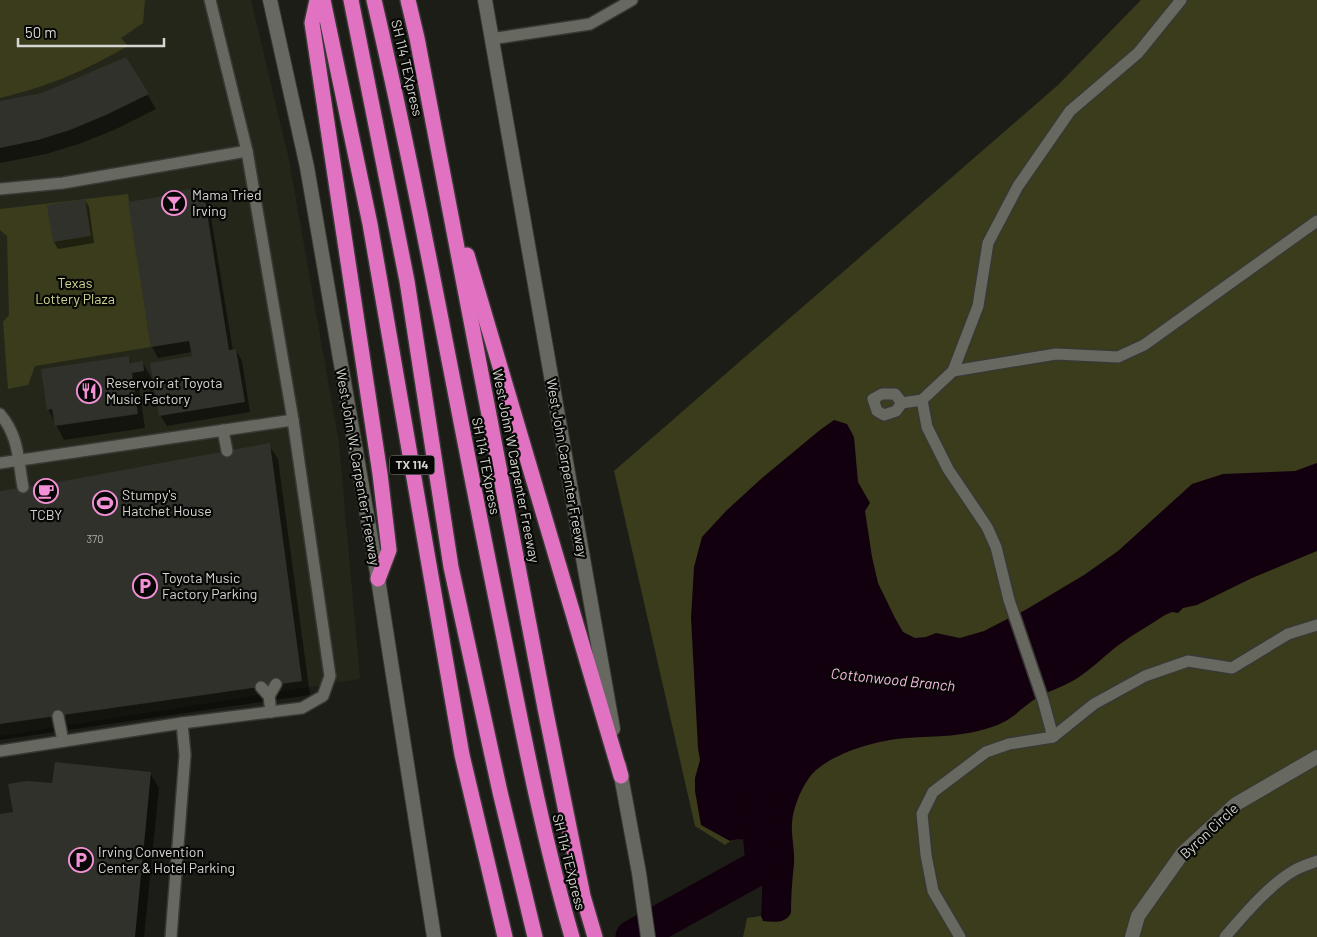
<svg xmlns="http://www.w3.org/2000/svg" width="1317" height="937" font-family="Barlow,sans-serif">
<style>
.built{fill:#25261a}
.green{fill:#3a3c1c}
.water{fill:#13000e}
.shadow{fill:#0007}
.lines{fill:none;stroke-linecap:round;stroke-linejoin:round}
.river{stroke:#13000e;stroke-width:35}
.building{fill:#30312a}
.service-casing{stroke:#383834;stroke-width:14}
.minor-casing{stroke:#383834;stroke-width:16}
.secondary-casing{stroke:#383834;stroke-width:16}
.motorway-casing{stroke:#383834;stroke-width:18}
.service{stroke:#676860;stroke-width:11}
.minor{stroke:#676860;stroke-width:14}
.secondary{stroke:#676860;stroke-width:14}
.motorway{stroke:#e072c1;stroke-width:15}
.labels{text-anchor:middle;stroke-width:4.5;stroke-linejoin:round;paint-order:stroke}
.number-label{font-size:11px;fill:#acaca7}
.shield{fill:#070705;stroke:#979794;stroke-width:1}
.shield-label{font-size:12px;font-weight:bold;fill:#d5d5d1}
.street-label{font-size:14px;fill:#d5d5d1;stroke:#070705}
.poi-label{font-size:14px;fill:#d5d5d1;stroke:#070705;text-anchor:start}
.park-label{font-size:14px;fill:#d0d594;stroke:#070705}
.water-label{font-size:15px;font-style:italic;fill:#f4b9e0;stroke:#070705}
</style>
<rect width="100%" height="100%" fill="#1c1d16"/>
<!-- built -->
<polygon class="built" points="0,0 251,0 289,160 339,443 360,679 0,736"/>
<!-- green -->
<g class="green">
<path d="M0,0H145L143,23L121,38L128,46C84,71 50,86 0,98Z"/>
<path d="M1141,0H1317V937H743L747,918L761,916L763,857C756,840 740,833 725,845L695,826L614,471L1058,85Z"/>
<polygon points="128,194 151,347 35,366 28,385 8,389 3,322 9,315 7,236 0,230 0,209"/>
</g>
<!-- water -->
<path class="water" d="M834,420L847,424L854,437L858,482L870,503L865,511L872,557L878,583L895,618L903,632L915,638L926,637L936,633L960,638L984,631L1027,609L1084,575L1118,551L1192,484L1223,474L1295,471L1317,463V551L1252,578L1197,605L1183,608L1178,613L1172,612L1165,615C1150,625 1135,633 1120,644C1105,655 1092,669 1076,679C1062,688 1046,691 1032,701C1018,711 1013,719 995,726C965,737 937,736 906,738C877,740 832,753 812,774C802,786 793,807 792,823C791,837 795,850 794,864C792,880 791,897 791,913C785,924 774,922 763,921L761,916L763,857C759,841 744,836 730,841L701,825L695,791V778L700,760L698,748L691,618L694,567L702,537L726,511L762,478L820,430Z"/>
<!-- shadow -->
<g class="shadow">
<polygon points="126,58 156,109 114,130 79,144 46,154 0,163 0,102 43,94"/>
<polygon points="202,188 208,199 233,351 236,350 242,361 250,412 167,426 160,415 193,357 192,352 158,358 152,347 167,197"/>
<polygon points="85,200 89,207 94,243 58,249 54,242"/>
<polygon points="129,358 132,364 142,362 151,377 152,386 139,388 145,428 64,440 48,409"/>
<polygon points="269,445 278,459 310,695 0,740 0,492 131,473"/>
<polygon points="150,773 159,788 144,937 0,937 0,815 14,813 53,784"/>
</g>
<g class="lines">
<!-- river -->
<polyline class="river" points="633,937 763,865 758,809"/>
</g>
<!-- building -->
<g class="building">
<polygon points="126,57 149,94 106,115 70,130 38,140 0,148 0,101 42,93"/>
<polygon points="203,187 229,350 236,349 245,402 159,416 150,363 192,356 189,341 151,347 128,202 165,196 165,193"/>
<polygon points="85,199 91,236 53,242 47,205"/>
<polygon points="129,356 130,363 143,361 144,371 132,373 138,414 55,426 52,409 47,410 41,369"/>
<polygon points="270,443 302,681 0,724 0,491 58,482"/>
<polygon points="55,762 151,772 135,937 0,937 0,814 13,812 8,784 27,781 52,783"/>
</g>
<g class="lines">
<defs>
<g id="service">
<polyline points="491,39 590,24 632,0"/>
<polyline points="0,189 63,183 247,151"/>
<polyline points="953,371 978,306 988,243 1018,186 1070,111 1138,53 1181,0"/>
<polyline points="902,403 895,394 882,394 873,399 877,411 884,415 896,411 902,403 922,400"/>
<path d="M0,414C19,436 18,460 23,487"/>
<polyline points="223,430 227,451"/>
<polyline points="0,463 293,420"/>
<polyline points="261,687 269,696 271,712"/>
<polyline points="269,696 276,684"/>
<polyline points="58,716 63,741"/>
<polyline points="1053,737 1043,700 1009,600 996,547 987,527 948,469 927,427 922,400 953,371 1056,354 1118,357 1144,345 1317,221"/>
<polyline points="0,751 182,723 302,708 323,696 330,676 293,420 247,151 210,0"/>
<polyline points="171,937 185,755 182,723"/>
<polyline points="960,937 933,891 926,855 922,814 933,792 986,752 1009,744 1053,737 1094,704 1145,676 1188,661 1232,668 1288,634 1317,625"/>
<path d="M1225,937C1243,916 1271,883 1295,870C1302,866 1310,864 1317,861"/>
</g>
<polyline id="minor" points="1132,937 1138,916 1182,854 1236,804 1317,757"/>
<g id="secondary">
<polyline points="270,0 307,167 378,579 434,937"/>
<polyline points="485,0 613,729"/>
<polyline points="619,765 639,873 648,937"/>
</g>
<g id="motorway">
<polyline points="317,0 312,23 380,474 389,550 378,579"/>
<polyline points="323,0 370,224 462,755 505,937"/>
<polyline points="351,0 407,281 451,567 500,792 535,937"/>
<path d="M374,0C422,206 458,415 501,623C522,728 542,834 572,937"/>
<polyline points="408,0 417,38 545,708 583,896 595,937"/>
<polyline points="467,255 621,776"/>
</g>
</defs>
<!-- service casing -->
<use href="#service" class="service-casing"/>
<!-- minor casing -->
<use href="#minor" class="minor-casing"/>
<!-- secondary casing -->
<use href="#secondary" class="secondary-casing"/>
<!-- motorway casing -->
<use href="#motorway" class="motorway-casing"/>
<!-- service -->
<use href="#service" class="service"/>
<!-- minor -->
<use href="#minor" class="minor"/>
<!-- secondary -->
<use href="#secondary" class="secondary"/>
<!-- motorway -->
<use href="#motorway" class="motorway"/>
</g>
<!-- icons -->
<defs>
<symbol id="bar-ring" viewBox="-11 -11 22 22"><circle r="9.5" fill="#070705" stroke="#f391d6" stroke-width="1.5"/><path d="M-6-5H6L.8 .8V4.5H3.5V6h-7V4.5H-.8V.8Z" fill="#f391d6"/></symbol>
<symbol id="restaurant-ring" viewBox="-11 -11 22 22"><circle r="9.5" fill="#070705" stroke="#f391d6" stroke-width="1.5"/><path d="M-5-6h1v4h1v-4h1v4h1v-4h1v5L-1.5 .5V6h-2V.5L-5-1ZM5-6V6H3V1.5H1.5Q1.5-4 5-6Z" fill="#f391d6"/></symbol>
<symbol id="cafe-ring" viewBox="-11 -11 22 22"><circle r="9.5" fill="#070705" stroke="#f391d6" stroke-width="1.5"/><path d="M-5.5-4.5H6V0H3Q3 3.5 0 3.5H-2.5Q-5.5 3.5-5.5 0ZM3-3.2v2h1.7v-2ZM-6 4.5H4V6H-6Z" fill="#f391d6"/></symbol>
<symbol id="stadium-ring" viewBox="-11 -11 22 22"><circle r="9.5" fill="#070705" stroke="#f391d6" stroke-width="1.5"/><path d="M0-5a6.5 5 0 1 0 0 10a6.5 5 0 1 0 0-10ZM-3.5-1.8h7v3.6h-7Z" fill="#f391d6"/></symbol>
<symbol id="parking-ring" viewBox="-11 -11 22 22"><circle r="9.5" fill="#070705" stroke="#f391d6" stroke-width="1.5"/><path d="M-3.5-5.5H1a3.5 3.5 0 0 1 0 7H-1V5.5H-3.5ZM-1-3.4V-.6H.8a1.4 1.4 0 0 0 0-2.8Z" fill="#f391d6"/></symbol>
</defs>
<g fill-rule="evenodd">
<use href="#bar-ring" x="160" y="189" width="28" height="28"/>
<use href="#restaurant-ring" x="75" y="377" width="28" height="28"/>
<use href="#cafe-ring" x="32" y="477" width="28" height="28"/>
<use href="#stadium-ring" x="91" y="489" width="28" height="28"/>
<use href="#parking-ring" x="131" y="572" width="28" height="28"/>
<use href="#parking-ring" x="67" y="846" width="28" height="28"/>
</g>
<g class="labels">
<!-- number labels -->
<g class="number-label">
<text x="95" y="543">370</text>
</g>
<!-- shield labels -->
<rect class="shield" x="389.5" y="455.5" width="45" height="19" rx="4"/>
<g class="shield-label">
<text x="412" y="469">TX 114</text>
</g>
<!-- street labels -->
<g class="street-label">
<text transform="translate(407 68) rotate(77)" y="5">SH 114 TEXpress</text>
<text transform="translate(486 466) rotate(79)" y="5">SH 114 TEXpress</text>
<text transform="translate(516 466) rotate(79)" y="5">West John W Carpenter Freeway</text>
<text transform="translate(358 467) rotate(80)" y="5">West John W. Carpenter Freeway</text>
<text transform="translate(567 468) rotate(80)" y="5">West John Carpenter Freeway</text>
<text transform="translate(1209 831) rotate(-43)" y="5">Byron Circle</text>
<text transform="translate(569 862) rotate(76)" y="5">SH 114 TEXpress</text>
</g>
<!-- poi labels -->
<g class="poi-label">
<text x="192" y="200">Mama Tried<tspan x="192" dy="16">Irving</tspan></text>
<text x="106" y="388">Reservoir at Toyota<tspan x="106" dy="16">Music Factory</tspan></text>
<text x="122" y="500">Stumpy's<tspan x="122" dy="16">Hatchet House</tspan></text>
<text x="46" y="520" text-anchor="middle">TCBY</text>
<text x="162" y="583">Toyota Music<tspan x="162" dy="16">Factory Parking</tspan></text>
<text x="98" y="857">Irving Convention<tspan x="98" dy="16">Center &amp; Hotel Parking</tspan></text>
</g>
<!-- park labels -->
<g class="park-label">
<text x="75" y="288">Texas<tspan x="75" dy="16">Lottery Plaza</tspan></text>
</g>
<!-- water labels -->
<g class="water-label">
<text transform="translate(893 680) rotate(6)" y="5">Cottonwood Branch</text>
</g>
</g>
<!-- scale -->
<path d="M18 38v8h146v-8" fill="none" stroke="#d5d5d1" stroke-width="2.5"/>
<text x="25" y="38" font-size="15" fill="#d5d5d1" stroke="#070705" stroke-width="4" paint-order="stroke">50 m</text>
</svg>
